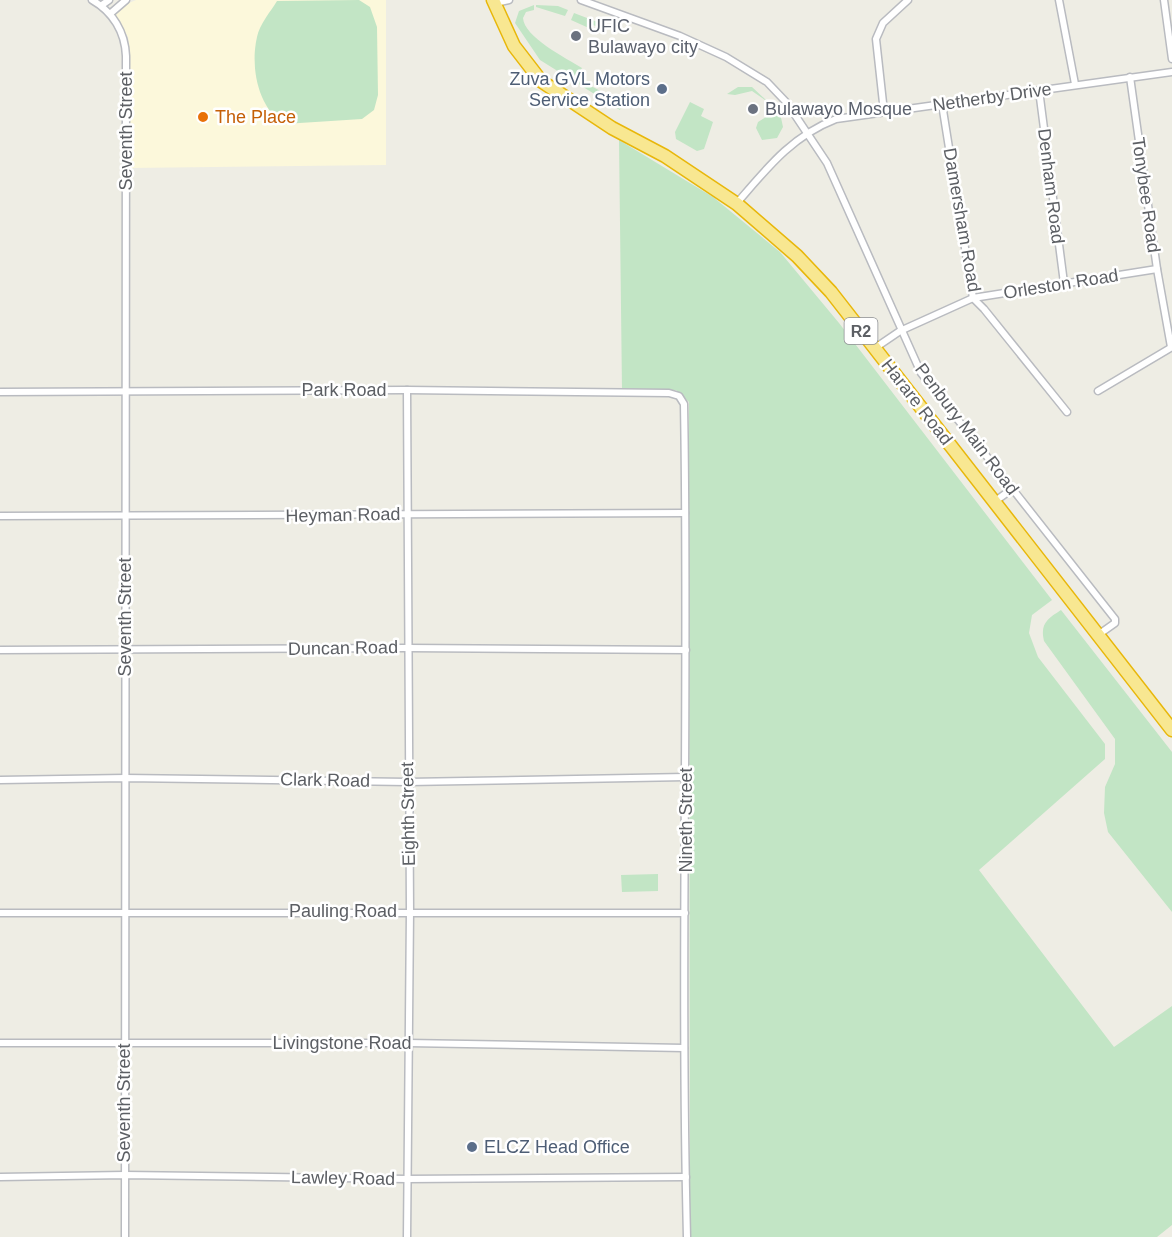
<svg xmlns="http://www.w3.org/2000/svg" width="1172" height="1237" font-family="Helvetica,sans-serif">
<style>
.commercial{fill:#fcf8db}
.green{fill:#c2e5c5}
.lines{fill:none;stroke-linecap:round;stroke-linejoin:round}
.street-casing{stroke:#b9bbc0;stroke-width:9}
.highway-casing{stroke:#e8b70a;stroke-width:15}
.street{stroke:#fff;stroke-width:6}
.highway{stroke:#f8e791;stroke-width:12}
.worship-dot{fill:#6b7280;stroke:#fff;stroke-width:2}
.service-dot{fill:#5c6f8a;stroke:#fff;stroke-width:2}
.food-dot{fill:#e8710a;stroke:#fff;stroke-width:2}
.labels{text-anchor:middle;stroke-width:5;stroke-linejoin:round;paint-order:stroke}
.shield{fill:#fff;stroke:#8d8f92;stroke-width:1.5}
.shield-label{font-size:16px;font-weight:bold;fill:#5c5f64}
.worship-label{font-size:18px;fill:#5b616d;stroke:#fff;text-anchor:start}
.service-label{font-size:18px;fill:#4e5e75;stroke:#fff;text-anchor:end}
.street-label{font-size:18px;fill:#5c5f64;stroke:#fff}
.food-label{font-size:18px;fill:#c56008;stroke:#fff;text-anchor:start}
</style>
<rect width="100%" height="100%" fill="#eeede4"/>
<!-- commercial -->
<polygon class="commercial" points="136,0 386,0 386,165 129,168 129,44 128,37 115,14 122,6"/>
<!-- green -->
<g class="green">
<path d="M359,0L370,7L377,27L378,95L374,110L362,119L284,124C258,108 250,67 257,37C259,25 271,11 277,1Z"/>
<path d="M534,5V10L526,12L523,18C524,37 566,58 582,68L576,78L623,103L620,110L540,60L515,23L519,11Z"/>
<polygon points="536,5 558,6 568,10 565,16 536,7"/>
<polygon points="574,13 600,23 598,27 593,25 591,29 571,20"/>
<polygon points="738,87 752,87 780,113 783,127 777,138 762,140 756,128 758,122 766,117 765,100 752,91 735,95 727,94"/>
<polygon points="690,102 704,109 701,116 713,122 704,149 697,151 676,139 675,132"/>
<polygon points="619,140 713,197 780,252 839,323 1052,600 1032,615 1029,633 1038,657 1105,744 1105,759 979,870 1114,1047 1172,1006 1172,1225 1157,1237 690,1237 689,402 676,390 622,390"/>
<path d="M1061,610L1172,752V912L1108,832L1104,813L1105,787L1115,764V739L1044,641C1040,624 1047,619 1061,610Z"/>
<polygon points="658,874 658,891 622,892 621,875"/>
</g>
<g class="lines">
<defs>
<g id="street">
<path d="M92,0C113,12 125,32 126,56L125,1237"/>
<polyline points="581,0 680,36 726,57 767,82 787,103 827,163 921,373 1115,619 1115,623 1098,635"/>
<polyline points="1059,0 1075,84"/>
<polyline points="1164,0 1172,59"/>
<polyline points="495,3 509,0"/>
<polyline points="102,5 109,0"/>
<polyline points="111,13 126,0"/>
<polyline points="1130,77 1157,269 1171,347"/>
<polyline points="1039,90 1064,283"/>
<polyline points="942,104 973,298 984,309 1067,412"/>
<polyline points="884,112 876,39 883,23 908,0"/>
<path d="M737,203C767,168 792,136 836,119L1172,72"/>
<polyline points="875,348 900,331 973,298 1157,269"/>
<polyline points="407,390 410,911 407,1237"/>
<polyline points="1098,391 1172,347"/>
<path d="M0,392L407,390L669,393L679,396L684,404C689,682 680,959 687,1237"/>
<polyline points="994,502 1012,489"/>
<polyline points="0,516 685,513"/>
<polyline points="0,650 408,648 686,650"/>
<polyline points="0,780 125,778 408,782 686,777"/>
<polyline points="0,913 685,913"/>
<polyline points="0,1043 408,1043 684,1048"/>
<polyline points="0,1177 125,1175 407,1179 686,1177"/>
</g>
<polyline id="highway" points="493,0 514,46 541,81 612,128 665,156 737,204 797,256 831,292 1172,730"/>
</defs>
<!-- street casing -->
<use href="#street" class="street-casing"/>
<!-- highway casing -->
<use href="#highway" class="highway-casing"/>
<!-- street -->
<use href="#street" class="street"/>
<!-- highway -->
<use href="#highway" class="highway"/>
</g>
<!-- markers -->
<g class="worship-dot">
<circle cx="576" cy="36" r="6"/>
<circle cx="753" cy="109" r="6"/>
</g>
<g class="service-dot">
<circle cx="662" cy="89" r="6"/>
<circle cx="472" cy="1147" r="6"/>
</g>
<circle class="food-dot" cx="203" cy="117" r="6"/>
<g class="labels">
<!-- shield labels -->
<rect class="shield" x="844.5" y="318" width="33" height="26" rx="4.5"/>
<g class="shield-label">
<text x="861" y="337">R2</text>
</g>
<!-- worship labels -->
<g class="worship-label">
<text x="588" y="32">UFIC<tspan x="588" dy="21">Bulawayo city</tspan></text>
<text x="765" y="115">Bulawayo Mosque</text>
</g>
<!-- service labels -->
<g class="service-label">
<text x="650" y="85">Zuva GVL Motors<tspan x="650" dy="21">Service Station</tspan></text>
<text x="484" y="1153" text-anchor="start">ELCZ Head Office</text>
</g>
<!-- street labels -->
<g class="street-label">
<text transform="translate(992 97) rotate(-8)" y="6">Netherby Drive</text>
<text transform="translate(126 131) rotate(-90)" y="6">Seventh Street</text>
<text transform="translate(1051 186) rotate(83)" y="6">Denham Road</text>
<text transform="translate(1146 195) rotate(82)" y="6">Tonybee Road</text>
<text transform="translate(962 220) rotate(80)" y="6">Damersham Road</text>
<text transform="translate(1061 284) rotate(-9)" y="6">Orleston Road</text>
<text x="344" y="396">Park Road</text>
<text transform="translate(917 402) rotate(52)" y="6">Harare Road</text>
<text transform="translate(967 429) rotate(53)" y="6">Penbury Main Road</text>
<text transform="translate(343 515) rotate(-1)" y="6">Heyman Road</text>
<text transform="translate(125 617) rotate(-90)" y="6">Seventh Street</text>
<text transform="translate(343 648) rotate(-1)" y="6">Duncan Road</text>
<text transform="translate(325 780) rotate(1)" y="6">Clark Road</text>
<text transform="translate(408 814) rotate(-91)" y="6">Eighth Street</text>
<text transform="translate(686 820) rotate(-90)" y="6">Nineth Street</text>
<text x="343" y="917">Pauling Road</text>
<text x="342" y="1049">Livingstone Road</text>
<text transform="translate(124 1103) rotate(-90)" y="6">Seventh Street</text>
<text transform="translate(343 1178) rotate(1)" y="6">Lawley Road</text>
</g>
<!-- food labels -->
<g class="food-label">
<text x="215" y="123">The Place</text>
</g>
</g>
</svg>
